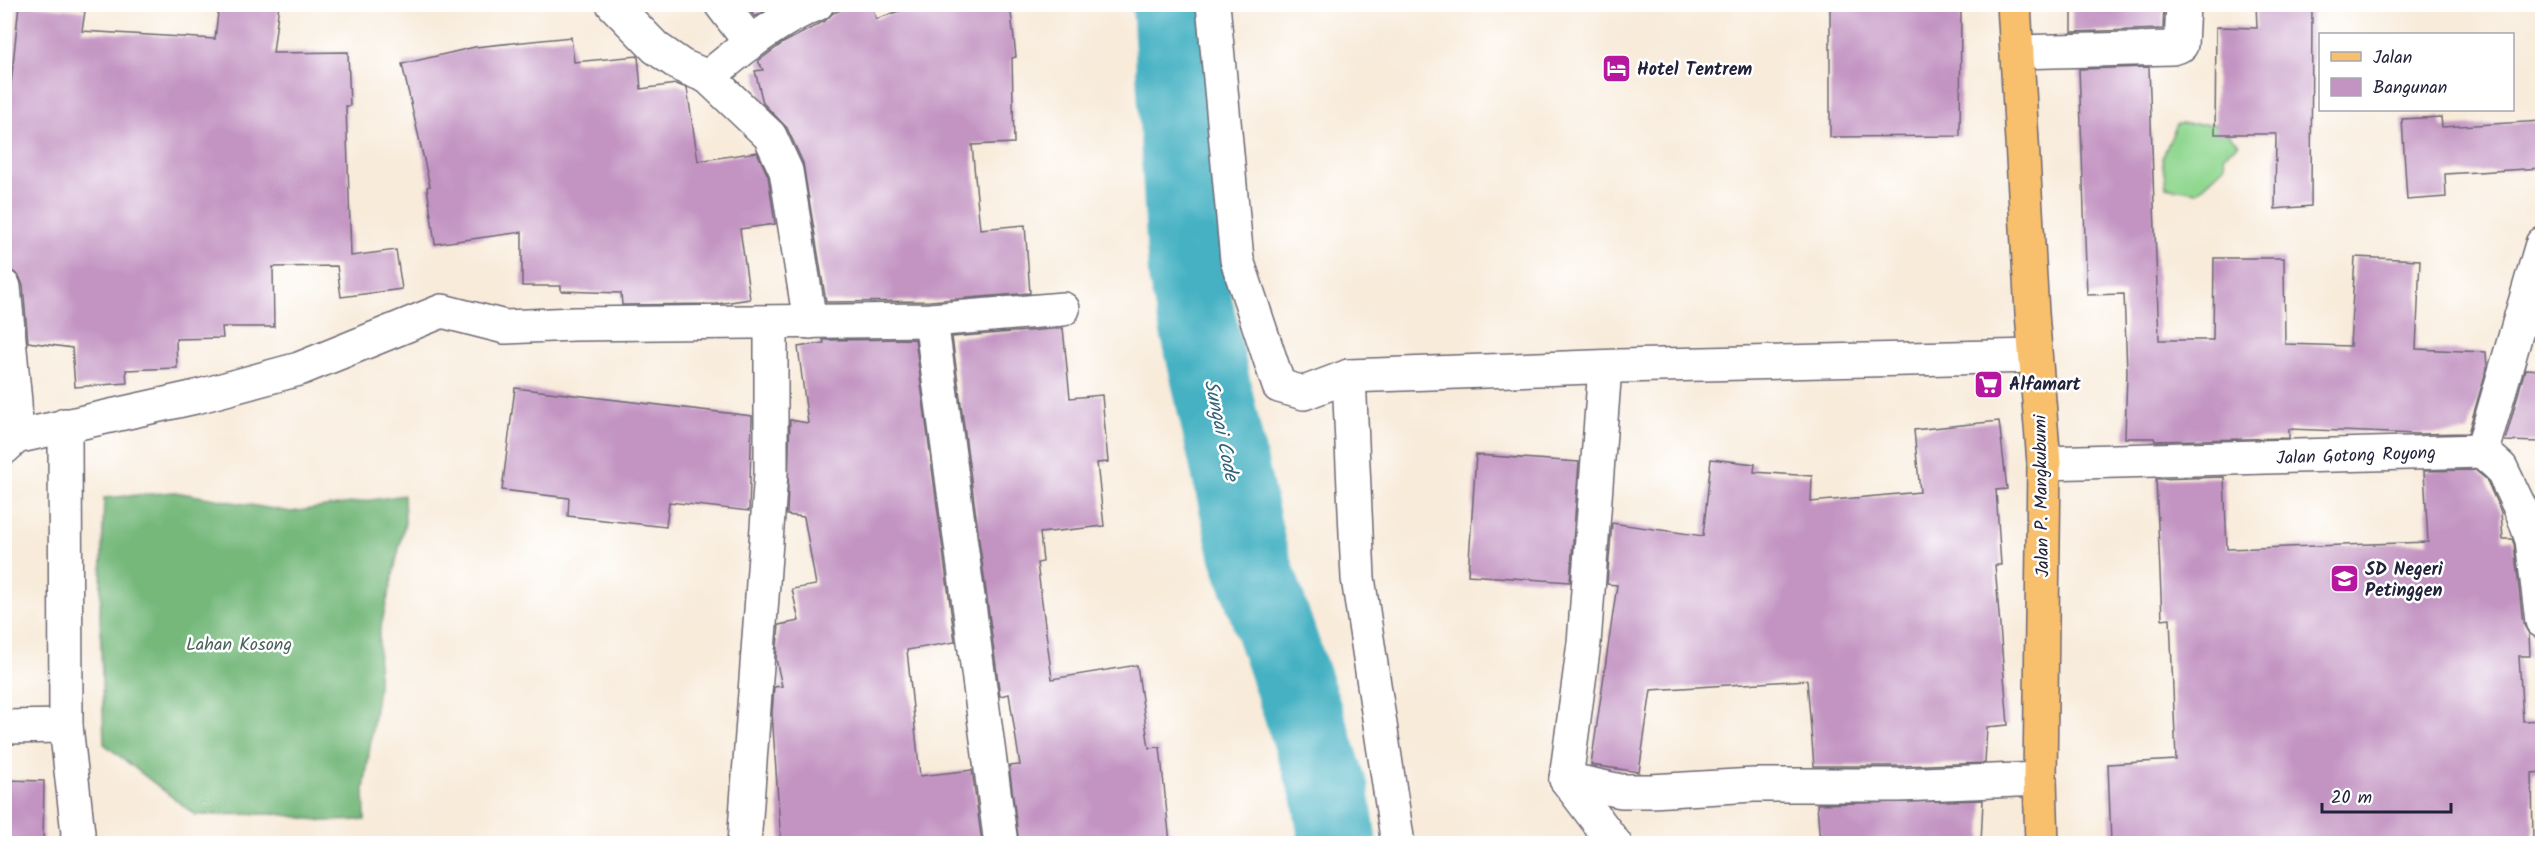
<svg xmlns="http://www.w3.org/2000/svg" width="2547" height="848" font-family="Kalam,sans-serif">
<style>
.green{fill:#90d790;stroke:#597c66;stroke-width:1.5}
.forest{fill:#74b87a;stroke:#4b6d5a;stroke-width:1.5}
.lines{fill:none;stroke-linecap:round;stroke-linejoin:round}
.river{stroke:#45b1c2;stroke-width:78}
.building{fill:#c394c2}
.minor-casing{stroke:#6d6873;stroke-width:36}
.primary-casing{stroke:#6d6873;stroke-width:36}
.minor{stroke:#fff;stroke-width:33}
.primary{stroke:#f8bf6c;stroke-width:33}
.labels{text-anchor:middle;stroke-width:5;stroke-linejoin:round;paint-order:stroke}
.poi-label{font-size:18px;font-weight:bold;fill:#22223b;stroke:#fff;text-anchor:start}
.street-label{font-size:18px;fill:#22223b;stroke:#fff}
.park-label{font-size:18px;fill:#486159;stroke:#fff}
.water-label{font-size:20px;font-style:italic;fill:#326278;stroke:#fff}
</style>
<rect width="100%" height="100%" fill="#fff"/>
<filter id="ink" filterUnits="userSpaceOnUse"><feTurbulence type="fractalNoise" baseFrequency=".0167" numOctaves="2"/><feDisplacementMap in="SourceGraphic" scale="12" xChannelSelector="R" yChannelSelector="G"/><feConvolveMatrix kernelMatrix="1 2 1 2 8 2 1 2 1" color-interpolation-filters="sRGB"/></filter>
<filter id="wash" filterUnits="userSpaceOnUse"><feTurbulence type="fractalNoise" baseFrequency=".008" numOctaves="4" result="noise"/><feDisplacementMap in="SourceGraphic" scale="24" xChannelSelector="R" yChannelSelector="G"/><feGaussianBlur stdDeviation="1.35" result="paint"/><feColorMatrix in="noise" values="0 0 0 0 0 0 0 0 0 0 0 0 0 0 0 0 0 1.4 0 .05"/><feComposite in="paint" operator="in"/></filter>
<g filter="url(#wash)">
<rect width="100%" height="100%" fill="#f8ebda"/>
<!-- green -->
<polygon class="green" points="2177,124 2217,124 2239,144 2224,155 2225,166 2197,192 2166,187 2162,158"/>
<!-- forest -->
<polygon class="forest" points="175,492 291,512 404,495 405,523 379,635 378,687 364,790 365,820 323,821 278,814 195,815 104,744 100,614 104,498"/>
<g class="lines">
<!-- river -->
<polyline class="river" points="1171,4 1187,274 1248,551 1330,792 1338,844"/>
</g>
<g id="blocks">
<!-- building -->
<g class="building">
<polygon points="19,4 85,11 82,31 215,39 219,4 279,4 273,53 348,52 350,106 346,106 351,256 396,250 402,289 341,297 337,266 273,267 274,327 222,327 223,338 176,339 177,368 126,370 127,383 75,387 72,348 28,342 23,285 19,276 11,270 10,211 4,149 4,104 9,105"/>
<polygon points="745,4 769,4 771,7 755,17"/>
<polygon points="856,4 871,4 876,19 919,4 1010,4 1016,57 1012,58 1014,143 972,145 980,229 1025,225 1030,293 930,301 826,302 803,163 787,128 763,103 755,71 763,70 758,61 783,43 825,21 833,13"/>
<polygon points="1830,4 1961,4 1960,136 1830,137"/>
<polygon points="2072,4 2164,4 2163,29 2072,32"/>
<polygon points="2256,4 2312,4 2311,206 2275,209 2276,134 2215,134 2216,27 2257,28"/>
<polygon points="571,37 574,62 638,56 641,89 676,84 687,88 698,161 757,152 768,176 775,224 740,229 750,299 717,304 622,305 621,293 561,291 561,286 522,286 522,232 435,244 427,187 430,186 402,64 475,47"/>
<polygon points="2149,67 2159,340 2213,340 2214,258 2284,258 2285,344 2350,346 2355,257 2420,260 2416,349 2486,352 2487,368 2468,433 2417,434 2289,429 2289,438 2155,441 2154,438 2125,438 2127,371 2124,294 2087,295 2079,69"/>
<polygon points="2441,117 2442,127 2542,121 2542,168 2445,174 2446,197 2407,200 2402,119"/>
<polygon points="1063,328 1070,398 1102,395 1108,462 1097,463 1104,526 1040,533 1043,562 1037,563 1052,679 1137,665 1149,748 1160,747 1170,843 1019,843 1009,766 1020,765 1009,694 1000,696 952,337"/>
<polygon points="915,339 955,642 907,650 920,776 972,770 982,843 781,843 772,713 774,687 782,686 776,659 779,625 799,621 792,589 816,585 804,517 787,515 790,420 808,423 798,347 824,343 823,340"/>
<polygon points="2525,369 2542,370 2542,442 2505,441"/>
<polygon points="515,388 752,416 749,511 669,502 666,527 568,516 569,498 502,490"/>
<polygon points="1999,421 2007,489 1996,490 2001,565 1995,565 2008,725 1987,727 1985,763 1900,766 1814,766 1807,680 1651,690 1639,772 1591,765 1617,585 1607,584 1612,523 1703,536 1711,459 1755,464 1754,472 1812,476 1811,502 1920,492 1914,430"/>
<polygon points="1476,455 1579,462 1570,582 1468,575"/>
<polygon points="2475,470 2486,479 2501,512 2503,539 2512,539 2514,544 2523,623 2529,634 2530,656 2519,656 2523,721 2542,720 2542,772 2532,773 2533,843 2111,843 2108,764 2176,760 2170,618 2162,619 2156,479 2224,477 2227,549 2428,542 2424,471"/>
<polygon points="4,780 44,781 43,843 4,843"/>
<polygon points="1983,800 1981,843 1820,843 1817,804"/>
</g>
</g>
</g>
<g filter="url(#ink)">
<use href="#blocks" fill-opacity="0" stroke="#6d6873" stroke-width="1.5"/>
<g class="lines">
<defs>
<g id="minor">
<polyline points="613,4 656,48 682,66 708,77 770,136 786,171 810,322"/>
<polyline points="721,4 750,42"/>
<polyline points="1213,4 1237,260 1279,386 1304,393 1349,376 1619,366 2035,356"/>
<polyline points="2017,52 2172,48 2181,45 2183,4"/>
<path d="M708,77C742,49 775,21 817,4"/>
<polyline points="4,287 15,402 16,437"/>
<polyline points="931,320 1001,844"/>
<polyline points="1605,367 1584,643 1566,779 1615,844"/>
<polyline points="1349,376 1358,578 1398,844"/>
<polyline points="65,425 66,726 78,833 77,844"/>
<polyline points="4,448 16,437 196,397 299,369 442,311 505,327 574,324 931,320 1063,309"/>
<polyline points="2482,451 2542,244"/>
<polyline points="2044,463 2482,451 2501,468 2523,514 2532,540 2542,621"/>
<polyline points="4,727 66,726"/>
<polyline points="1566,779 1621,791 1651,791 1754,785 1900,785 2040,779"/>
<polyline points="744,844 771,473 771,323"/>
</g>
<polyline id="primary" points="2014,4 2032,313 2044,463 2040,779 2042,844"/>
</defs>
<!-- minor casing -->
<use href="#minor" class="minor-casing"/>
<!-- primary casing -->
<use href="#primary" class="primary-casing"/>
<!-- minor -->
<use href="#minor" class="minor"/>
<!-- primary -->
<use href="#primary" class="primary"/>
</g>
</g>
<!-- icons -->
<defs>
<symbol id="hotel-square" viewBox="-11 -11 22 22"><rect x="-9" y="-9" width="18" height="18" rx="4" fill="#b5179e" stroke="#fff"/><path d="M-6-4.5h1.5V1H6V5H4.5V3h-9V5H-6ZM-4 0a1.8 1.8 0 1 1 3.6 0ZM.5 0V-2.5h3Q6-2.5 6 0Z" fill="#fff"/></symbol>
<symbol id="supermarket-square" viewBox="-11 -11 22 22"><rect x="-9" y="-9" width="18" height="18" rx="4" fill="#b5179e" stroke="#fff"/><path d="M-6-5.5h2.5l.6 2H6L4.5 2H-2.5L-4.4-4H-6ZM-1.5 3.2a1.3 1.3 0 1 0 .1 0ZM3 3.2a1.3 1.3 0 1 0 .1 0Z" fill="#fff"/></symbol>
<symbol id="school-square" viewBox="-11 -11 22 22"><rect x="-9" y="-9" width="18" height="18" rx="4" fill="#b5179e" stroke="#fff"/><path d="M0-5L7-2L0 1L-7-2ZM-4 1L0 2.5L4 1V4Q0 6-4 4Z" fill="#fff"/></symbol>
</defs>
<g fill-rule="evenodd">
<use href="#hotel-square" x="1600" y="52" width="33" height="33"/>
<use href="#supermarket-square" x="1972" y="368" width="33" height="33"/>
<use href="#school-square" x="2328" y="562" width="33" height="33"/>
</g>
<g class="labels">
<!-- poi labels -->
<g class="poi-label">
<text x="1637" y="75">Hotel Tentrem</text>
<text x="2009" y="390">Alfamart</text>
<text x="2365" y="575">SD Negeri<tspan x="2365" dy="21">Petinggen</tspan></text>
</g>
<!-- street labels -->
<g class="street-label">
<text transform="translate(2356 455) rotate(-2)" y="6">Jalan Gotong Royong</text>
<text transform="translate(2041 496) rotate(-91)" y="6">Jalan P. Mangkubumi</text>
</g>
<!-- park labels -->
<g class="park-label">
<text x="239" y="650">Lahan Kosong</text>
</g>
<!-- water labels -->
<g class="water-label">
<text transform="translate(1222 430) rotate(78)" y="7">Sungai Code</text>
</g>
</g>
<!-- margin -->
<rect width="2547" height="848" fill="none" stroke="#fff" stroke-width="24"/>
<!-- legend -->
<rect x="2319" y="33" width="195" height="78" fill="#ffffff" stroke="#a7a7b1" stroke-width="1.5"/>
<rect x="2331" y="52" width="30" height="9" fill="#f8bf6c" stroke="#a7a7b1" stroke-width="1.5"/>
<text x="2373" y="63" font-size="18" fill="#22223b">Jalan</text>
<rect x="2331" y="78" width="30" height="18" fill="#c394c2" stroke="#a7a7b1" stroke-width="1.5"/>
<text x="2373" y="93" font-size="18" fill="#22223b">Bangunan</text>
<!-- scale -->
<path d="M2322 803v9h129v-9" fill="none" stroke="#22223b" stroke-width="3"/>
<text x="2331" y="803" font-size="18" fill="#22223b" stroke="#ffffff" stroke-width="4.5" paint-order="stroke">20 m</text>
</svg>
